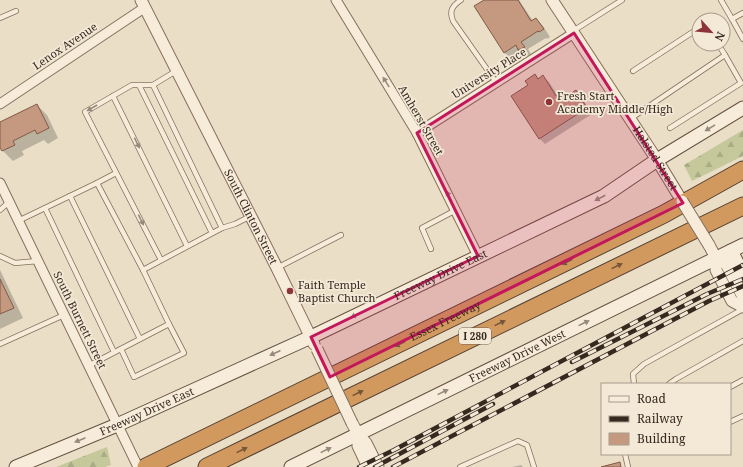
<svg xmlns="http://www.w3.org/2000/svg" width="743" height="467" font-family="'Noto Serif',serif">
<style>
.forest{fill:url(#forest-firs)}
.shadow{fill:#0003}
.building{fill:#c59980;stroke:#815a46}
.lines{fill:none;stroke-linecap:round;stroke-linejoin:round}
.service-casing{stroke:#84705e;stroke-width:6}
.minor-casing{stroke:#84705e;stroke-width:11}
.tertiary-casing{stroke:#84705e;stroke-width:13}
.secondary-casing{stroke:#665141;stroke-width:15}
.motorway-casing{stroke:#533f31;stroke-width:19}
.service{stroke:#f6ecd9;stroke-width:4.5}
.minor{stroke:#f6ecd9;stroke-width:9}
.tertiary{stroke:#f6ecd9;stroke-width:11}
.secondary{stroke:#f6ecd9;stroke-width:13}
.motorway{stroke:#d2995f;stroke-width:17}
.rail-casing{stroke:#362920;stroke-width:4.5}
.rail{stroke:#f3e9d6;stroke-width:3;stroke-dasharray:9;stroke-linecap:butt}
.tertiary-bridge-casing{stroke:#84705e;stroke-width:13;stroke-linecap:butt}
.tertiary-bridge{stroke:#f6ecd9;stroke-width:11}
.oneway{fill:#968a7c}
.oneway2{fill:#745639}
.marked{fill:#c2185b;fill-opacity:0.2;stroke:#c2185b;stroke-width:3;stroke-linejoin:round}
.poi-dot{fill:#8e3339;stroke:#f3e9d6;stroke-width:1.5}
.labels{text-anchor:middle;stroke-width:3.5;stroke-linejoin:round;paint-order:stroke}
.shield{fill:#f3e9d6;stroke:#6f6357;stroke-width:1}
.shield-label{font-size:10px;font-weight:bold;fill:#362920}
.street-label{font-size:11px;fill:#362920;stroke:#f3e9d6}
.poi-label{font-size:11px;fill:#362920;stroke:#f3e9d6;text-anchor:start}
</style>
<defs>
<pattern id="forest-firs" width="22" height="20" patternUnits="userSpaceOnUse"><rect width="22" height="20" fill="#c5c89b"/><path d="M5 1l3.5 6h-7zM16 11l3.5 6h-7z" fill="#aaac85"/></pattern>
</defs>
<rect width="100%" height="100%" fill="#eadec7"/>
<!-- forest -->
<g class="forest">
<polygon points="743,130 743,156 692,181 684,165"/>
<polygon points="107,447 111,465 105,467 56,467"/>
</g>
<!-- shadow -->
<g class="shadow">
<polygon points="487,0 519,0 533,21 536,19 543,26 550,37 547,39 546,38 528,49 531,54 526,57 522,53 512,60 505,53 476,7"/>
<polygon points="535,76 539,80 543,77 549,82 558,96 563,93 567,98 576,92 581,97 592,114 545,144 540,139 512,97 529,86"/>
<polygon points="37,105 47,115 58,138 48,144 44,140 22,151 24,155 13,161 3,151 0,145 0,123"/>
<polygon points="0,270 23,318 0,329"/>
<polygon points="521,465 523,467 512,467"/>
</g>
<!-- building -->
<g class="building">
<polygon points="484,0 518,0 531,21 536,18 544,29 539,32 538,31 521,42 525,47 518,50 516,45 504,53 474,6"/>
<polygon points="535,74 538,79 543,75 556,96 563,92 566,97 576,90 587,108 539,139 511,96 528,85 525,81"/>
<polygon points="37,104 49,128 37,134 35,130 13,141 15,145 2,151 0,148 0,122"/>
<polygon points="0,279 14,308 0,314"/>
<polygon points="620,462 621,467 601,467"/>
</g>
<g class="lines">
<defs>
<g id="service">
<path d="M461,0C452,6 449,11 453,21L496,82"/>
<polyline points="721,0 732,19"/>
<polyline points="743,13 732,19 743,39"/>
<polyline points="0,18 16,11"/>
<polyline points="573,31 622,0"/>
<polyline points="718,44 725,55"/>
<polyline points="633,71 699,28"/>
<polyline points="139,85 212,233"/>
<polyline points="153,85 222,228"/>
<polyline points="113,96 187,246"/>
<polyline points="630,119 725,55 741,83 670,128"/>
<polyline points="97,183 116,173"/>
<polyline points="70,196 140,339"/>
<polyline points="45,208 114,352"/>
<polyline points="0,210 9,202"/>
<polyline points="18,221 97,183 143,270 222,228 235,224 251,216"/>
<polyline points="431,249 422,228 456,210"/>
<polyline points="0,256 15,263 38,261"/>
<polyline points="161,260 85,112 132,85 153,85 176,71"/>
<polyline points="277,268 341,235"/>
<polyline points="0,344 64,315"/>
<polyline points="121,349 134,377 184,353 169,324"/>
<polyline points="88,366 169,324 143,270"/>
<polyline points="634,384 633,374 644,364 743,309"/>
<polyline points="669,384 676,379 743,341"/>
<polyline points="730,387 743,380"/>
<polyline points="730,422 743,416"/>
<polyline points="625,454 628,467"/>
<polyline points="460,467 518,441 527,445 534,467"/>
</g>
<g id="minor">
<polyline points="336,0 417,133 478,256"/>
<polyline points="0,104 144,8"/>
<polyline points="417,133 574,33"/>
<polyline points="0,183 138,467"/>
</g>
<g id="tertiary">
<path id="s1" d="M141,0L277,268L314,344"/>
<path id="s2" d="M552,0L657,160L682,201"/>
<polyline points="709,245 716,258 726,264 743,297"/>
<polyline points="716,258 716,270 732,301 743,307"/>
<polyline points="352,423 358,434 366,443 378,467"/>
<polyline points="358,434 358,446 368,467"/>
</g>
<g id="secondary">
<polyline points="731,251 743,274"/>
<path id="s3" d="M16,467L117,425L311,337L604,196L657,160L743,108"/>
<path id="s4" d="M291,467L743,245"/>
</g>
<g id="motorway">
<path id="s5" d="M146,467L664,214L743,170"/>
<polyline points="207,467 743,206"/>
</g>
</defs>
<!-- service casing -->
<use href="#service" class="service-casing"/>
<!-- minor casing -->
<use href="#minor" class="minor-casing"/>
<!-- tertiary casing -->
<use href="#tertiary" class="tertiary-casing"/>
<!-- secondary casing -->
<use href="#secondary" class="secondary-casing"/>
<!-- motorway casing -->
<use href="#motorway" class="motorway-casing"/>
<!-- service -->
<use href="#service" class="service"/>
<!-- minor -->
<use href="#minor" class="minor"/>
<!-- tertiary -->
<use href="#tertiary" class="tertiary"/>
<!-- secondary -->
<use href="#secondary" class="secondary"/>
<!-- motorway -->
<use href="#motorway" class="motorway"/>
<defs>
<g id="rail">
<polyline points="572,362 707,294 743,279"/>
<polyline points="359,467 394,450 743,265"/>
<polyline points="375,467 493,404"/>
<polyline points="393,467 709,301 743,286"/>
</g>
</defs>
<!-- rail casing -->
<use href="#rail" class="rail-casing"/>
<!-- rail -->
<use href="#rail" class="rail"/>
<defs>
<g id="tertiary-bridge">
<polyline points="682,201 709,245"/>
<polyline points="317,349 352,423"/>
</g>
</defs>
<!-- tertiary-bridge casing -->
<use href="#tertiary-bridge" class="tertiary-bridge-casing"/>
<!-- tertiary-bridge -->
<use href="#tertiary-bridge" class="tertiary-bridge"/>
</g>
<!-- one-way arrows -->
<defs><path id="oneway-solid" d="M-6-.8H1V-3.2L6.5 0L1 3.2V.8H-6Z"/></defs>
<g class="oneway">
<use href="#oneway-solid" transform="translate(386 82) rotate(-122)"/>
<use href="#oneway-solid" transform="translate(92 108) rotate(150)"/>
<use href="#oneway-solid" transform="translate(710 128) rotate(149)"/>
<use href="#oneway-solid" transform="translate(137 143) rotate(64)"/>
<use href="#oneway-solid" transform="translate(449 196) rotate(-117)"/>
<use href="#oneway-solid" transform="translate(600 198) rotate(153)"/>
<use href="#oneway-solid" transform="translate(141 220) rotate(63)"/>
<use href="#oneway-solid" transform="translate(356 315) rotate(154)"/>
<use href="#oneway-solid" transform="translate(584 323) rotate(-26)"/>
<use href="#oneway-solid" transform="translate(275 353) rotate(156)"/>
<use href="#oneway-solid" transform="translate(443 392) rotate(-26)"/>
<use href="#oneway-solid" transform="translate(80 440) rotate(157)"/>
<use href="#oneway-solid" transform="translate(326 450) rotate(-26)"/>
</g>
<g class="oneway2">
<use href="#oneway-solid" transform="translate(567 262) rotate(154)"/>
<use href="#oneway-solid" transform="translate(617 266) rotate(-26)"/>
<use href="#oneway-solid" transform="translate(500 323) rotate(-26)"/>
<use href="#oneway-solid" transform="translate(400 344) rotate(154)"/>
<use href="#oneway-solid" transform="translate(358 393) rotate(-26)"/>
<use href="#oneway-solid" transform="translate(242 450) rotate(-26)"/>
</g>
<!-- marked area -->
<path class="marked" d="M574,33L683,203L330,377L311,337L478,256L417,133Z"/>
<!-- markers -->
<g class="poi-dot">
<circle cx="549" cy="102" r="4"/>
<circle cx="290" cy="291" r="4"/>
</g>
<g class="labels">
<!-- shield labels -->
<rect class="shield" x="459" y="328" width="32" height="16" rx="3"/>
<g class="shield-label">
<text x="475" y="340">I 280</text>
</g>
<!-- street labels -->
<g class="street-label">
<text transform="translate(65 46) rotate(-34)" y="4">Lenox Avenue</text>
<text transform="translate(489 73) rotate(-32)" y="4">University Place</text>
<text transform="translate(421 120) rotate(60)" y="4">Amherst Street</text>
<text dy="4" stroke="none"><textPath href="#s2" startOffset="189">Halsted Street</textPath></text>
<text dy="4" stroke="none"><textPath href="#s1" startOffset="243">South Clinton Street</textPath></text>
<text dy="4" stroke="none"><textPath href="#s3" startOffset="466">Freeway Drive East</textPath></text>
<text transform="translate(80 320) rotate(64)" y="4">South Burnett Street</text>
<text dy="4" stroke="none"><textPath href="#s5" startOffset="333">Essex Freeway</textPath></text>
<text dy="4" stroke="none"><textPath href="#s4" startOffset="252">Freeway Drive West</textPath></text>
<text dy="4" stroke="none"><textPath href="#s3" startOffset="142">Freeway Drive East</textPath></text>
</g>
<!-- poi labels -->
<g class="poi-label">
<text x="557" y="100">Fresh Start<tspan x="557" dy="13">Academy Middle/High</tspan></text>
<text x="298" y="289">Faith Temple<tspan x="298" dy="13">Baptist Church</tspan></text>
</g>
</g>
<!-- legend -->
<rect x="601" y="383" width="130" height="72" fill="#f3e9d6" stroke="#a79c8d"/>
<rect x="609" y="396" width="20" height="6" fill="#f6ecd9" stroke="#a79c8d"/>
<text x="637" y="403" font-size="12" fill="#362920">Road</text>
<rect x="609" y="416" width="20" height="6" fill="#362920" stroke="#a79c8d"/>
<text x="637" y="423" font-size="12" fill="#362920">Railway</text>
<rect x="609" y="433" width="20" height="12" fill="#c59980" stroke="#a79c8d"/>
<text x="637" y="443" font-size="12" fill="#362920">Building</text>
<!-- north arrow -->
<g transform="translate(711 32) rotate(117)"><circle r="19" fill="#f3e9d6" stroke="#a79c8d"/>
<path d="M0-3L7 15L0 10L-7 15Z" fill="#8e3339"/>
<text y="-6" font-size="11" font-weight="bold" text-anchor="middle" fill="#362920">N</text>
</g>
</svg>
